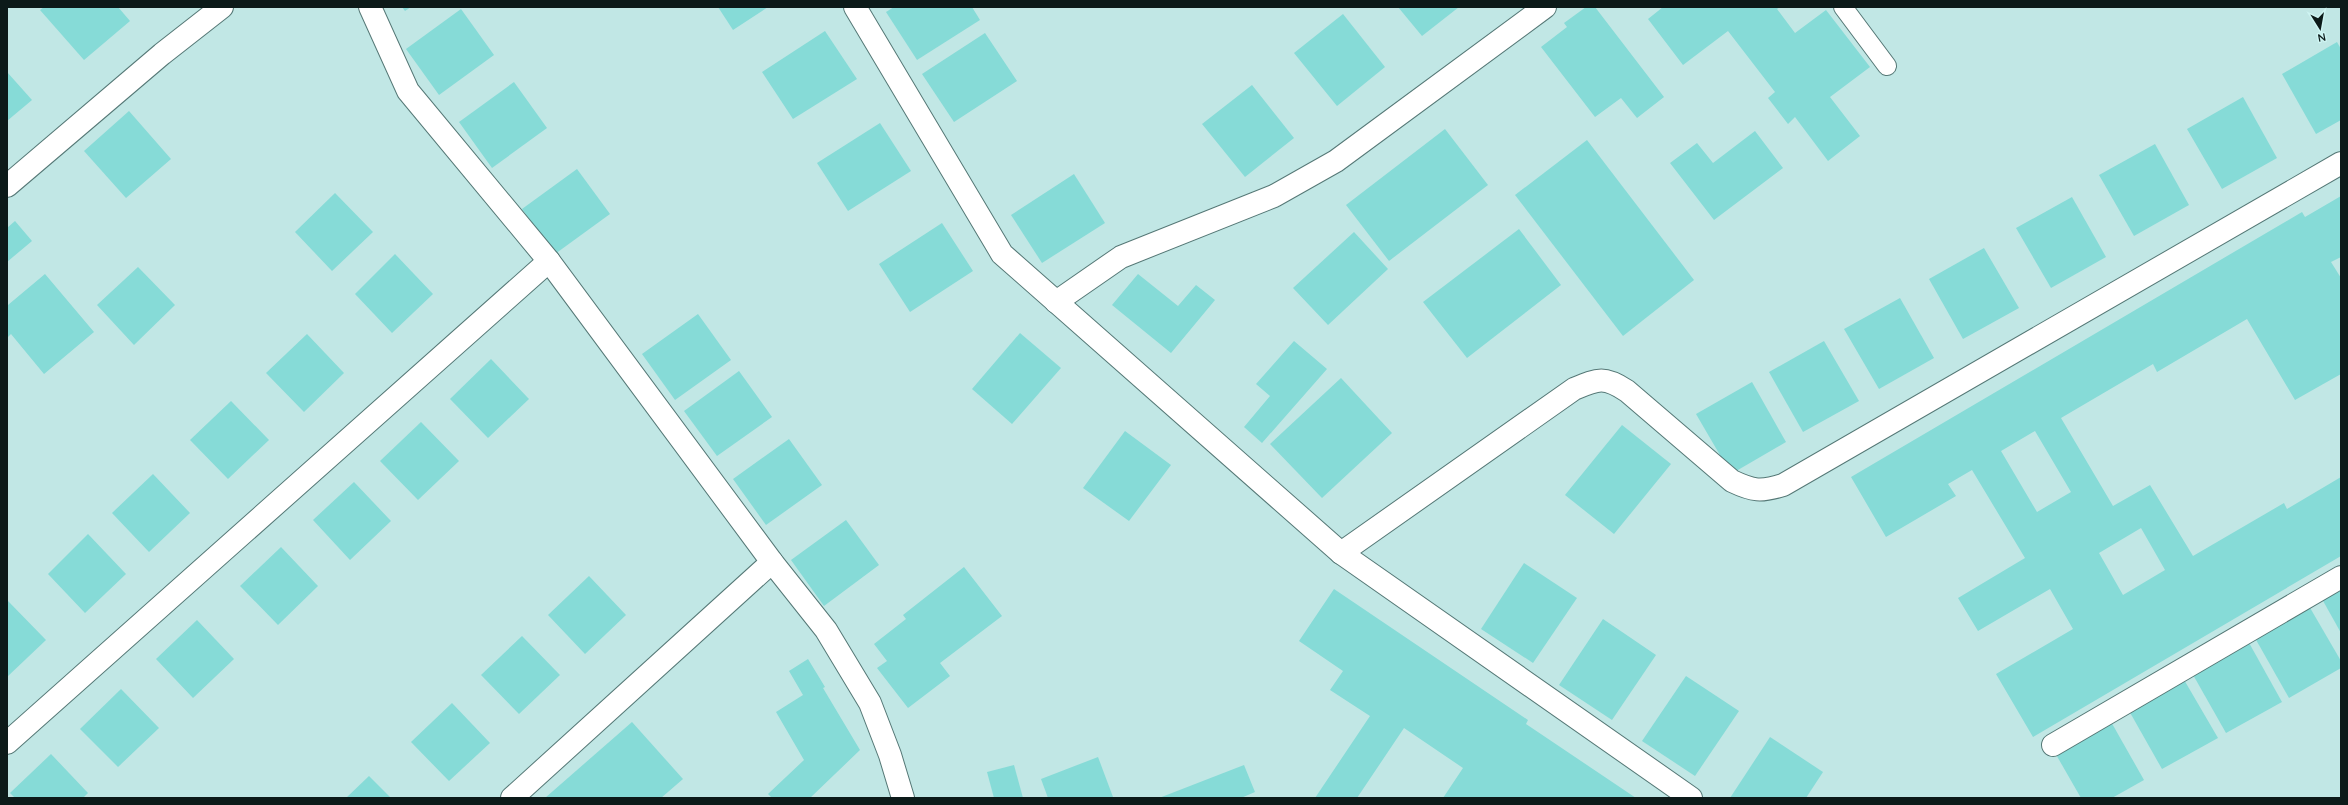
<svg xmlns="http://www.w3.org/2000/svg" width="2348" height="805" font-family="Quicksand,sans-serif">
<style>
.building{fill:#86dbd7;fill-rule:evenodd}
.lines{fill:none;stroke-linecap:round;stroke-linejoin:round}
.lane-casing{stroke:#557876;stroke-width:20}
.street-casing{stroke:#557876;stroke-width:24}
.secondary-casing{stroke:#557876;stroke-width:24}
.lane{stroke:#fff;stroke-width:18}
.street{stroke:#fff;stroke-width:22}
.secondary{stroke:#fff;stroke-width:22}
</style>
<rect width="100%" height="100%" fill="#c1e7e5"/>
<!-- building -->
<g class="building">
<polygon points="44,7 118,7 130,21 84,60 40,10"/>
<polygon points="402,7 411,7 405,11"/>
<polygon points="718,7 768,7 733,30"/>
<polygon points="894,7 972,7 980,20 917,60 886,12"/>
<polygon points="1398,7 1459,7 1422,36"/>
<polygon points="1586,7 1595,7 1664,97 1637,118 1621,98 1595,117 1541,47 1567,27 1564,23"/>
<polygon points="1663,7 1780,7 1777,9 1795,33 1826,10 1870,67 1830,97 1860,136 1828,161 1795,117 1788,124 1768,98 1775,92 1728,31 1683,65 1648,19"/>
<polygon points="461,9 494,55 439,95 406,49"/>
<polygon points="1343,14 1385,67 1337,106 1294,53"/>
<polygon points="825,31 857,79 793,119 762,72"/>
<polygon points="985,33 1017,81 954,122 922,74"/>
<polygon points="2337,42 2341,49 2341,120 2316,134 2282,74"/>
<polygon points="7,72 32,100 7,121"/>
<polygon points="514,82 547,128 492,168 459,122"/>
<polygon points="1252,85 1294,138 1245,177 1202,124"/>
<polygon points="2243,97 2277,158 2222,189 2187,129"/>
<polygon points="129,111 171,159 126,198 84,151"/>
<polygon points="880,123 911,171 848,211 817,163"/>
<polygon points="1445,129 1488,185 1389,261 1346,205"/>
<polygon points="1755,131 1783,168 1714,220 1670,163 1697,143 1713,163"/>
<polygon points="1587,140 1694,280 1623,336 1515,195"/>
<polygon points="2155,144 2189,205 2134,236 2099,175"/>
<polygon points="577,169 610,214 555,254 522,209"/>
<polygon points="1074,174 1105,223 1042,263 1011,215"/>
<polygon points="335,193 373,232 332,271 295,232"/>
<path d="M2341,196V257L2331,262L2341,278V374L2295,400L2247,319L2157,372L2153,364L2061,418L2113,506L2150,485L2193,556L2284,503L2287,509L2341,477V556L2033,737L1996,674L2073,629L2050,589L1978,631L1958,598L2025,558L1972,470L1948,484L1956,496L1886,537L1851,477L2302,212L2305,217ZM2035,431L2071,492L2037,512L2001,451ZM2141,528L2165,570L2123,595L2099,553Z"/>
<polygon points="2072,197 2106,257 2051,288 2016,228"/>
<polygon points="15,221 32,241 7,262 7,228"/>
<polygon points="942,223 973,271 910,312 879,264"/>
<polygon points="1519,229 1561,285 1467,358 1423,302"/>
<polygon points="1354,232 1388,269 1328,325 1293,288"/>
<polygon points="1984,248 2019,308 1963,339 1929,279"/>
<polygon points="395,254 433,294 392,333 355,294"/>
<polygon points="138,267 175,305 134,345 97,305"/>
<polygon points="45,274 94,332 44,374 11,334 7,338 7,303 8,305"/>
<polygon points="1138,274 1178,306 1196,285 1215,300 1171,353 1112,305"/>
<polygon points="1900,298 1934,358 1879,389 1844,329"/>
<polygon points="698,314 731,360 675,400 642,354"/>
<polygon points="1020,333 1061,368 1012,424 972,389"/>
<polygon points="307,334 344,373 304,412 266,373"/>
<polygon points="1294,341 1327,369 1262,443 1244,427 1270,396 1256,384"/>
<polygon points="1824,341 1859,401 1803,432 1769,372"/>
<polygon points="491,359 529,399 488,438 450,399"/>
<polygon points="739,371 772,417 717,456 684,411"/>
<polygon points="1341,378 1392,433 1322,498 1270,444"/>
<polygon points="1752,382 1786,442 1731,474 1696,414"/>
<polygon points="231,401 269,440 228,479 190,440"/>
<polygon points="421,422 459,461 418,500 380,461"/>
<polygon points="1622,425 1671,464 1614,534 1565,495"/>
<polygon points="1125,431 1171,465 1129,521 1083,488"/>
<polygon points="789,439 822,485 766,525 733,479"/>
<polygon points="153,474 190,513 149,552 112,513"/>
<polygon points="354,482 391,521 350,560 313,520"/>
<polygon points="846,520 879,565 824,606 791,560"/>
<polygon points="88,534 126,574 85,613 48,574"/>
<polygon points="281,547 318,586 278,625 240,586"/>
<polygon points="1524,563 1577,598 1533,663 1481,629"/>
<polygon points="964,567 1002,616 940,663 950,676 908,708 877,668 887,661 874,644 906,619 903,615"/>
<polygon points="589,576 626,615 585,654 548,615"/>
<polygon points="2341,588 2341,633 2322,599"/>
<polygon points="1334,589 1528,720 1526,724 1636,798 1443,798 1463,768 1404,728 1357,798 1315,798 1370,716 1330,690 1343,671 1299,641"/>
<polygon points="8,601 46,640 7,677 7,602"/>
<polygon points="2309,606 2341,661 2341,668 2289,698 2255,638"/>
<polygon points="1603,619 1656,655 1612,720 1559,685"/>
<polygon points="197,620 234,659 193,698 156,659"/>
<polygon points="522,636 560,675 519,714 481,675"/>
<polygon points="2248,641 2282,702 2226,733 2192,673"/>
<polygon points="808,659 825,687 823,688 860,750 810,798 772,798 768,794 804,760 776,712 803,695 789,671"/>
<polygon points="1686,676 1739,711 1695,776 1642,741"/>
<polygon points="2183,678 2218,738 2162,769 2128,709"/>
<polygon points="121,689 159,728 118,767 80,729"/>
<polygon points="452,703 490,743 449,781 411,742"/>
<polygon points="2110,720 2144,780 2112,798 2081,798 2054,751"/>
<polygon points="632,722 683,779 661,798 545,798"/>
<polygon points="1770,737 1823,772 1806,798 1730,798"/>
<polygon points="51,754 88,793 83,798 15,798 10,793"/>
<polygon points="1098,757 1113,797 1048,798 1041,779"/>
<polygon points="1014,765 1023,798 994,798 987,772"/>
<polygon points="1244,765 1255,792 1241,798 1159,798"/>
<polygon points="369,776 391,798 346,798"/>
</g>
<g class="lines">
<defs>
<polyline id="lane" points="1843,7 1887,66"/>
<g id="street">
<polyline points="370,7 408,91 549,261 772,562 826,630 870,703 890,755 903,798"/>
<polyline points="7,186 162,54 222,7"/>
<polyline points="1056,302 1121,257 1274,196 1336,161 1545,7"/>
<path d="M1341,553L1574,389C1598,379 1604,376 1627,391L1732,481C1753,491 1761,492 1783,485L2341,163"/>
<polyline points="7,743 549,261"/>
<polyline points="2053,745 2341,577"/>
<polyline points="512,798 772,562"/>
</g>
<polyline id="secondary" points="855,7 1002,254 1341,553 1691,798"/>
</defs>
<!-- lane casing -->
<use href="#lane" class="lane-casing"/>
<!-- street casing -->
<use href="#street" class="street-casing"/>
<!-- secondary casing -->
<use href="#secondary" class="secondary-casing"/>
<!-- lane -->
<use href="#lane" class="lane"/>
<!-- street -->
<use href="#street" class="street"/>
<!-- secondary -->
<use href="#secondary" class="secondary"/>
</g>
<!-- border -->
<rect width="2348" height="805" fill="none" stroke="#0c1a19" stroke-width="16"/>
<!-- north arrow -->
<g transform="translate(2320 28) rotate(169)" stroke="#cef4f2" stroke-width="3" paint-order="stroke">
<path d="M0-3L7 15L0 10L-7 15Z" fill="#0c1a19"/>
<text y="-6" font-size="11" font-weight="bold" text-anchor="middle" fill="#0c1a19">N</text>
</g>
</svg>
